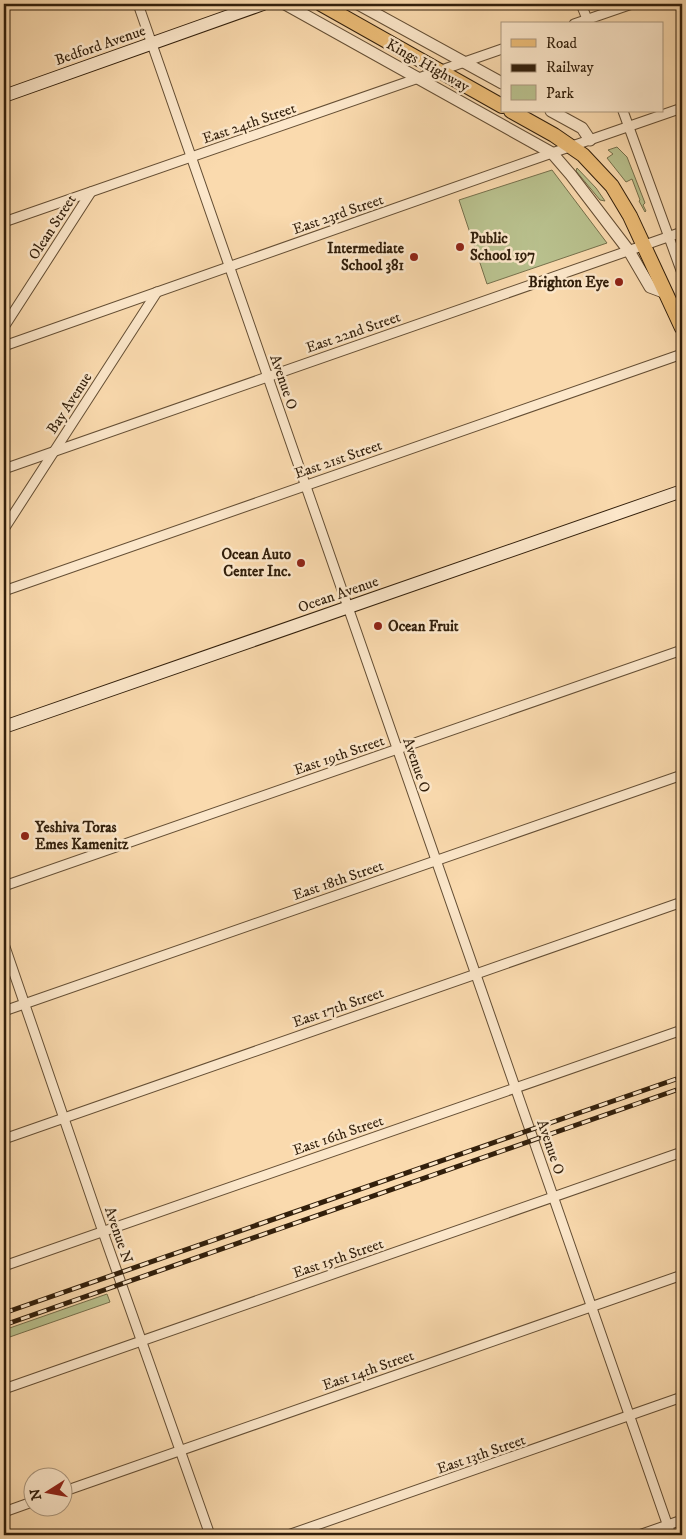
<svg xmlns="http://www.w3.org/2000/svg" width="686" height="1539" font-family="'IM FELL DW Pica',serif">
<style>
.green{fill:#b9c18e;stroke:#76704c}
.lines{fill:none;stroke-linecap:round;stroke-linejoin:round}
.minor-casing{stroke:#644e34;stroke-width:11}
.tertiary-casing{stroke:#644e34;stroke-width:13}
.secondary-casing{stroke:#321f0b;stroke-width:14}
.primary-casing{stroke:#321f0b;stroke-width:16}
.minor{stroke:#fce7ca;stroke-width:9}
.tertiary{stroke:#fce7ca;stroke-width:11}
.secondary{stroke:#fce7ca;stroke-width:12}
.primary{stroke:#edbd77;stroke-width:14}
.rail-casing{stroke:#321f0b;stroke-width:5}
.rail{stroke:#fce7ca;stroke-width:3;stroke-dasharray:9;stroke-linecap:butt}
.poi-dot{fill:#8f2418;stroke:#fce7ca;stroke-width:2}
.labels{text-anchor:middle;stroke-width:5;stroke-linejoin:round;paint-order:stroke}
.street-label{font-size:15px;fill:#321f0b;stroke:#fce7ca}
.poi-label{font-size:15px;font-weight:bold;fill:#321f0b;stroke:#fce7ca;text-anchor:start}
</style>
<rect width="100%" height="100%" fill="#fadaae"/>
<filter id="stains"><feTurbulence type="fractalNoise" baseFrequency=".004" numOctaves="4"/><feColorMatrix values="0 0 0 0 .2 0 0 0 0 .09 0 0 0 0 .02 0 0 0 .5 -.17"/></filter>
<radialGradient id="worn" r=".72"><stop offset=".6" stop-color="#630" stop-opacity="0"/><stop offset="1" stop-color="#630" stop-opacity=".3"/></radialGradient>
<!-- green -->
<g class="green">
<polygon points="617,147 627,157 645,203 643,205 646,211 645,212 639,201 640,200 632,179 626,182 607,158 613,154 608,150"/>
<polygon points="577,168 596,188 605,201 600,200 576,171"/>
<polygon points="552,170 607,243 487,284 459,200"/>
<polygon points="107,1294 110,1302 4,1339 4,1330"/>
</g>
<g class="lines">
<defs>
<g id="minor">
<polyline points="138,4 671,1535"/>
<polyline points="581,4 589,24"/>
<polyline points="574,24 632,4"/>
<polyline points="623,111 682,273"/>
<polyline points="4,222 502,49"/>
<polyline points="4,327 91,192"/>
<polyline points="4,346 552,153 682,108"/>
<polyline points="4,469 682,232"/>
<polyline points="4,529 157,292"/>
<polyline points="4,591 682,354"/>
<polyline points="4,886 682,650"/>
<polyline points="4,944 103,1232 210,1535"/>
<polyline points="4,1011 682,775"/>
<polyline points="4,1139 682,902"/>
<polyline points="4,1266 682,1030"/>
<polyline points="4,1389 682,1152"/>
<polyline points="62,1492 682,1275"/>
<polyline points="4,1512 32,1502"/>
<polyline points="288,1535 682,1397"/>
<polyline points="639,1535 682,1520"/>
</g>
<g id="tertiary">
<polyline points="285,4 552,153 571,175 629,251 650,287 666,293"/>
<polyline points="358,4 502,83"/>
<polyline points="551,111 582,128 590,140"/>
</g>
<g id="secondary">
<polyline points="4,96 263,4"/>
<polyline points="4,727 682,491"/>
</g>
<g id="primary">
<polyline points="321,4 502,106"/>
<polyline points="511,111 554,135 583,155 612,186 630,216 682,328"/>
</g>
</defs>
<!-- minor casing -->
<use href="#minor" class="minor-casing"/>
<!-- tertiary casing -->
<use href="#tertiary" class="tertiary-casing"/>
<!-- secondary casing -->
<use href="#secondary" class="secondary-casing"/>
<!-- primary casing -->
<use href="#primary" class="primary-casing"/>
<!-- minor -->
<use href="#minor" class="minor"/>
<!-- tertiary -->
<use href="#tertiary" class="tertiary"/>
<!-- secondary -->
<use href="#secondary" class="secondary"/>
<!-- primary -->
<use href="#primary" class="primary"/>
<defs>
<g id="rail">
<polyline points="4,1313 682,1077"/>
<polyline points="4,1325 682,1088"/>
</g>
</defs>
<!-- rail casing -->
<use href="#rail" class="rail-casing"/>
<!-- rail -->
<use href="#rail" class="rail"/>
</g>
<!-- markers -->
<g class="poi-dot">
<circle cx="460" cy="247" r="5"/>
<circle cx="414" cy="257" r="5"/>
<circle cx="619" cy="282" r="5"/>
<circle cx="301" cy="563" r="5"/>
<circle cx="378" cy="626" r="5"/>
<circle cx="25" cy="836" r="5"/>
</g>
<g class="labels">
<!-- street labels -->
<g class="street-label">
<text transform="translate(100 45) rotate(-19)" y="5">Bedford Avenue</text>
<text transform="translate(428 65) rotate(29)" y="5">Kings Highway</text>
<text transform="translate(249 123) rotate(-19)" y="5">East 24th Street</text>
<text transform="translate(338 214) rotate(-19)" y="5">East 23rd Street</text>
<text transform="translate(52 227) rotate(-57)" y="5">Olean Street</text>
<text transform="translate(353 332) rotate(-19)" y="5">East 22nd Street</text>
<text transform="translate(284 382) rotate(71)" y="5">Avenue O</text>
<text transform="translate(69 403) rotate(-57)" y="5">Bay Avenue</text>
<text transform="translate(338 459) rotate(-19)" y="5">East 21st Street</text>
<text transform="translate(338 594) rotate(-19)" y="5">Ocean Avenue</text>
<text transform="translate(339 755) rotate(-19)" y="5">East 19th Street</text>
<text transform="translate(417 765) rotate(71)" y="5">Avenue O</text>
<text transform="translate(338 880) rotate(-19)" y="5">East 18th Street</text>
<text transform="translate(338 1007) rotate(-19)" y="5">East 17th Street</text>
<text transform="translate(338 1135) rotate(-19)" y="5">East 16th Street</text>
<text transform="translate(551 1147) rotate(71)" y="5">Avenue O</text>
<text transform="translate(119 1235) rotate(71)" y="5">Avenue N</text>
<text transform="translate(338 1258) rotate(-19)" y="5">East 15th Street</text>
<text transform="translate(368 1370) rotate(-19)" y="5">East 14th Street</text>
<text transform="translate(481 1454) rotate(-19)" y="5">East 13th Street</text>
</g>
<!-- poi labels -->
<g class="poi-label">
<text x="470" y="243">Public<tspan x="470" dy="17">School 197</tspan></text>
<text x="404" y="253" text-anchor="end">Intermediate<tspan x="404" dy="17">School 381</tspan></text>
<text x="609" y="287" text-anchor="end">Brighton Eye</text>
<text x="291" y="559" text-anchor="end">Ocean Auto<tspan x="291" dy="17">Center Inc.</tspan></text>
<text x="388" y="631">Ocean Fruit</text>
<text x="35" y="832">Yeshiva Toras<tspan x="35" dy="17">Emes Kamenitz</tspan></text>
</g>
</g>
<!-- margin -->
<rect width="686" height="1539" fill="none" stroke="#fadaae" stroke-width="20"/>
<rect x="5" y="5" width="676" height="1529" fill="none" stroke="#321f0b" stroke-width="2.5"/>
<rect x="10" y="10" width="666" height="1519" fill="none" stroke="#321f0b"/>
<!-- legend -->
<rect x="501" y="22" width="162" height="90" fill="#fce7ca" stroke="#ab977e"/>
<rect x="511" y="39" width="25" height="8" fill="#edbd77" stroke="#ab977e"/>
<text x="546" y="48" font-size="15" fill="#321f0b">Road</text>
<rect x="511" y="64" width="25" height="8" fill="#321f0b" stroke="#ab977e"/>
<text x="546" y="72" font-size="15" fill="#321f0b">Railway</text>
<rect x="511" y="85" width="25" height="15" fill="#b9c18e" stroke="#ab977e"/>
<text x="546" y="98" font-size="15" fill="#321f0b">Park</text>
<!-- north arrow -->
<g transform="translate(48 1492) rotate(259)"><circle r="24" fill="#fce7ca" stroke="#ab977e"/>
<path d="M0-4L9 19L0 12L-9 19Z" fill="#8f2418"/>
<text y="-8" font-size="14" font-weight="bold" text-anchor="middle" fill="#321f0b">N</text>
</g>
<rect width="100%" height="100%" filter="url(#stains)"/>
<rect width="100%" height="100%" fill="url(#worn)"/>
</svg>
